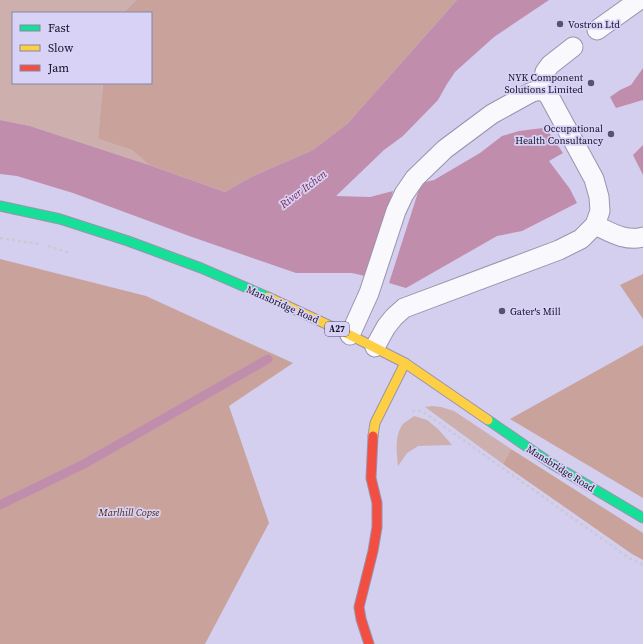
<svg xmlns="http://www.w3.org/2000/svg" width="643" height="644" font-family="'Source Serif 4',serif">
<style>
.green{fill:#cdafad}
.forest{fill:#c9a29b}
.water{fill:#c18dad}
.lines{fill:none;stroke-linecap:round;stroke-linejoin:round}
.stream{stroke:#c18dad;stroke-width:9}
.lane-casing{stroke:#9994ac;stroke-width:21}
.fast-casing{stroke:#9994ac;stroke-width:11}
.slow-casing{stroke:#9994ac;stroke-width:11}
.jam-casing{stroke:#9994ac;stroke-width:11}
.path{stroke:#cbc9d3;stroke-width:2.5;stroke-dasharray:3 3;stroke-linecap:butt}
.lane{stroke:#f9f8fd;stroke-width:19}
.fast{stroke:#16e098;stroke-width:9}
.slow{stroke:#ffcf43;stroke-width:9}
.jam{stroke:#f24e42;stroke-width:9}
.poi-dot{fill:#58536c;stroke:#d7d2f6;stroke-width:1.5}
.labels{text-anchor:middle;stroke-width:3.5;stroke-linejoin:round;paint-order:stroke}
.shield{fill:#d7d2f6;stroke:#4f4b64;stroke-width:1}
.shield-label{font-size:9px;font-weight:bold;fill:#151126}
.poi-label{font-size:10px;fill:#151126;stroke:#d7d2f6;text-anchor:start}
.street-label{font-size:10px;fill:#151126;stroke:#d7d2f6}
.park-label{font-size:10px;font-style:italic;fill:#491f00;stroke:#d7d2f6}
.water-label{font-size:11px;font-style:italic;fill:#7d2754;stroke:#d7d2f6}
</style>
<rect width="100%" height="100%" fill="#d4ceef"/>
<!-- green -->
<g class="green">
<polygon points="0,0 136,0 123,13 13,13 13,83 103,83 98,139 132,150 149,165 30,126 0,120"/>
<polygon points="432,406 441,407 454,411 511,449 503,464 425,407"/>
<path d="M414,416L427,420L438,429L452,445L418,446L407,453L398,466C397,452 394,436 403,424C406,421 411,419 414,416Z"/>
</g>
<!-- forest -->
<g class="forest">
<polygon points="136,0 457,0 348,123 313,150 253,176 225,192 149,165 132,150 98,139 103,83 151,83 151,13 123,13"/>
<polygon points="0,259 146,296 293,363 229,406 269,523 205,644 0,644"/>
<polygon points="643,274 643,319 620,285"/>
<polygon points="643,345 643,498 510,419"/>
<polygon points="511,449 643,533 643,560 632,554 503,464"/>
</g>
<!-- water -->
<g class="water">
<polygon points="457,0 549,0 494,37 455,72 447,84 438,100 403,136 384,150 336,196 370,197 393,191 365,276 352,273 296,273 192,237 73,193 17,176 0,174 0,120 30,126 149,165 225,192 253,176 313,150 348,123"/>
<polygon points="643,68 643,100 616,108 610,97 620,90 631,85"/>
<polygon points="543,128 550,134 563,153 549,161 570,189 577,203 522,231 497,236 406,288 389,283 421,183 434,180 480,153 502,136 519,131"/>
<polygon points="643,145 643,175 633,155"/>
</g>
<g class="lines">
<!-- stream -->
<polyline class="stream" points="0,505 84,464 268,359"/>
<defs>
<g id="lane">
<polyline points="597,30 639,0"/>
<polyline points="541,90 545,72 550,65 573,47"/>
<path d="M595,225C610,232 626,242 643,237"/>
<polyline points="350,335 369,293 396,211 404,194 415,178 445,149 492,114 532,92 541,90 546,93 549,96 594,179 599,197 600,211 595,225 581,239 559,250 404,308 394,317 386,327 375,347"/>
</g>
<g id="fast">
<polyline points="0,206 60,219 128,241 201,268 268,297"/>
<polyline points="488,420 552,464 643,518"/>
</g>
<g id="slow">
<polyline points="268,297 350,335 405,363 488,420"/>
<polyline points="373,436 375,423 405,363"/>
</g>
<polyline id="jam" points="369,644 361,619 359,607 373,551 377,527 377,503 371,478 373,436"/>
</defs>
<!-- lane casing -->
<use href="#lane" class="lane-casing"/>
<!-- fast casing -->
<use href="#fast" class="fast-casing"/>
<!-- slow casing -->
<use href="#slow" class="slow-casing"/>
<!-- jam casing -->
<use href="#jam" class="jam-casing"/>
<!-- path -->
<g class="path">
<polyline points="0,238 39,244"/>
<polyline points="48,246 70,253"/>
<polyline points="412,411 421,411 428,415 629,558 643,565"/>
</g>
<!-- lane -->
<use href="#lane" class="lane"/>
<!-- fast -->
<use href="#fast" class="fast"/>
<!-- slow -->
<use href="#slow" class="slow"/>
<!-- jam -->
<use href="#jam" class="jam"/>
</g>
<!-- markers -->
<g class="poi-dot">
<circle cx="560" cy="24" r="4"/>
<circle cx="591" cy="83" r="4"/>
<circle cx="611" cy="134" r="4"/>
<circle cx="502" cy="311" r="4"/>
</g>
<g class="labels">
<!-- shield labels -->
<rect class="shield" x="325" y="322" width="24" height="14" rx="3"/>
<g class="shield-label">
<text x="337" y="332">A27</text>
</g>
<!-- poi labels -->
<g class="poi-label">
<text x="568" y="28">Vostron Ltd</text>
<text x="583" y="81" text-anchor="end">NYK Component<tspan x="583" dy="12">Solutions Limited</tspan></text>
<text x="603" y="132" text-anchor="end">Occupational<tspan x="603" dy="12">Health Consultancy</tspan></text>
<text x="510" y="315">Gater's Mill</text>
</g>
<!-- street labels -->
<g class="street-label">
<text transform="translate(283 304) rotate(24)" y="4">Mansbridge Road</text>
<text transform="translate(561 468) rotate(32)" y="4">Mansbridge Road</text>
</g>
<!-- park labels -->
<g class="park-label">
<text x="129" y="516">Marlhill Copse</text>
</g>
<!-- water labels -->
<g class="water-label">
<text transform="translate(303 189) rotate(-37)" y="4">River Itchen</text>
</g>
</g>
<!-- legend -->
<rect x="12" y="12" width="140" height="72" fill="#d7d2f6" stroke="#8985a3"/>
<rect x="20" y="25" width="20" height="6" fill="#16e098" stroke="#8985a3"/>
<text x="48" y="32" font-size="12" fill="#151126">Fast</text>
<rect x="20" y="45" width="20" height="6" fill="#ffcf43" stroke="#8985a3"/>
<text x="48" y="52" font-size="12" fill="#151126">Slow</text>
<rect x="20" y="65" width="20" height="6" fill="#f24e42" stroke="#8985a3"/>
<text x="48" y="72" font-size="12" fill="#151126">Jam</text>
</svg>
